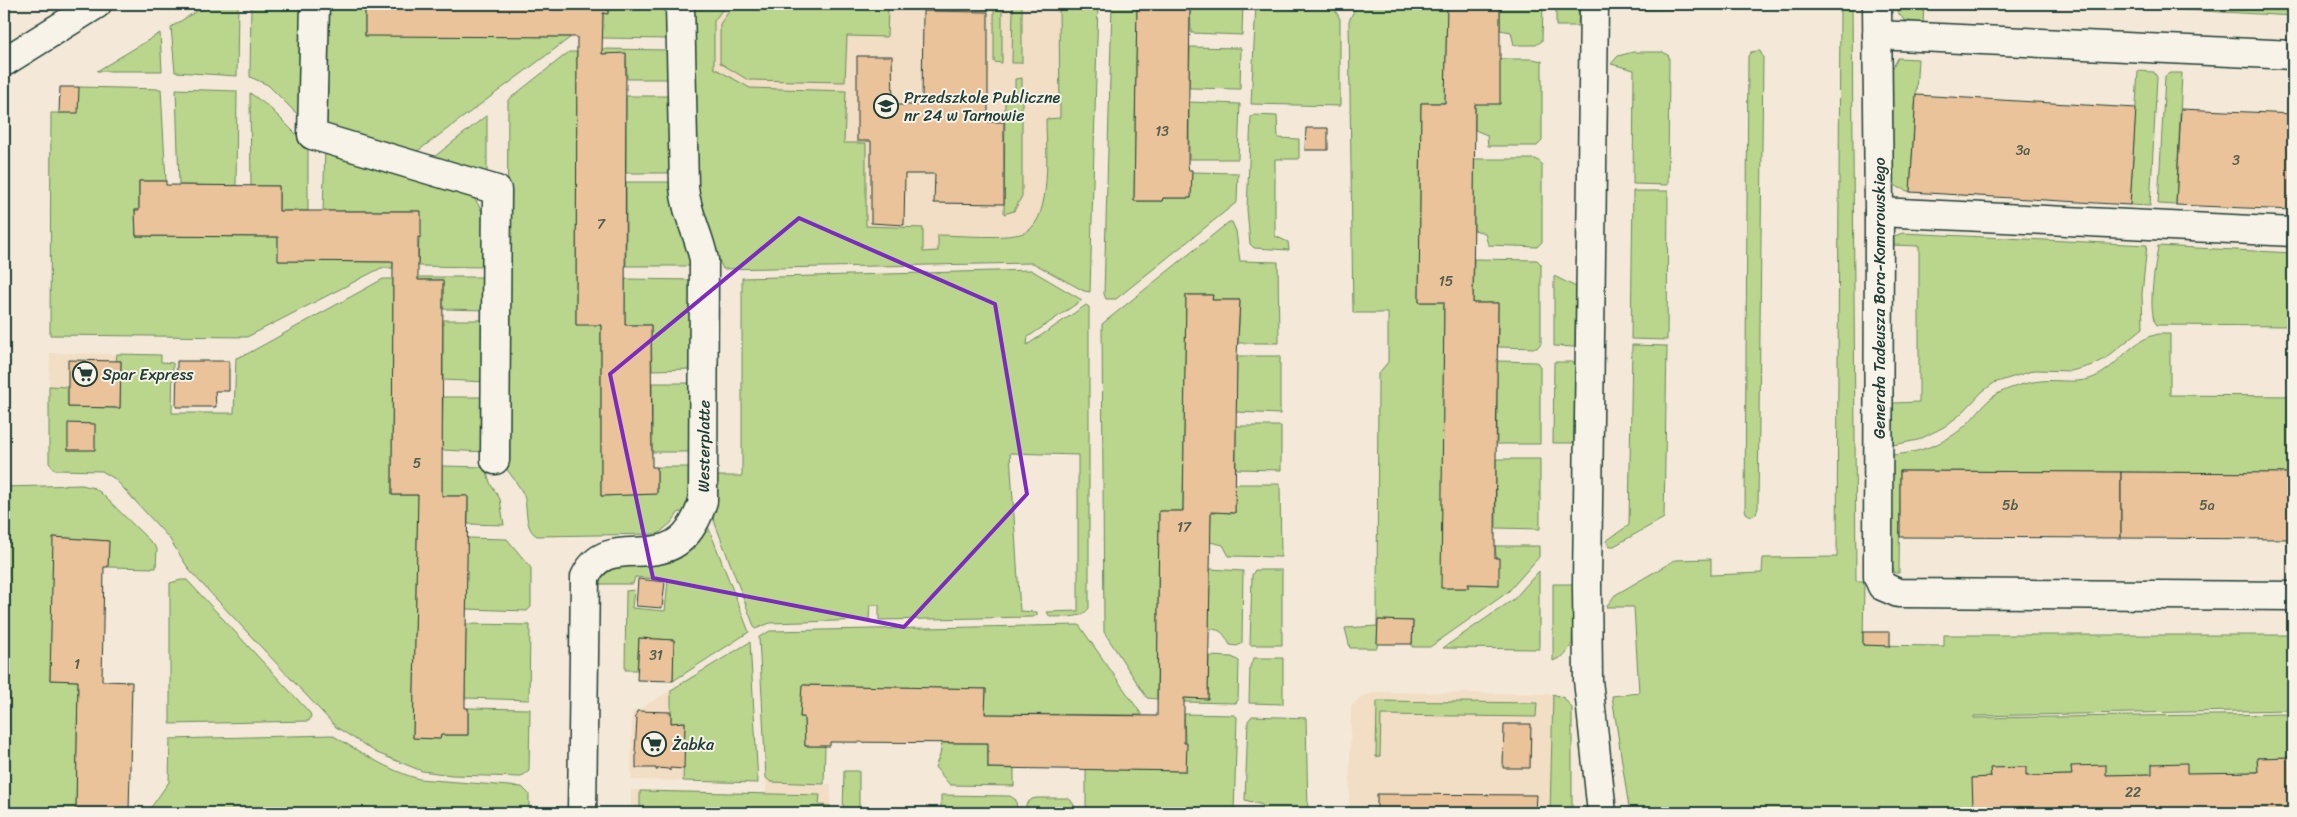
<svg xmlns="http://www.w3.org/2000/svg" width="2297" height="817" font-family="Sriracha,sans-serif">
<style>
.built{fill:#f1dec5}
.green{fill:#bad58c;stroke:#6c8960}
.building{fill:#eac39a;stroke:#1f3d34}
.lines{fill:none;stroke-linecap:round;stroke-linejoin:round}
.street-casing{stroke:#1f3d34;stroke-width:31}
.street{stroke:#f7f3e8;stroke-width:28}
.marked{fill:none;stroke:#7b2cbf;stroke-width:4;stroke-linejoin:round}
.labels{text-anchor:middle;stroke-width:4;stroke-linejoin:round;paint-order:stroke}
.number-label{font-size:14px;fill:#525e4e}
.poi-label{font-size:16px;fill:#1f3d34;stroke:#f7f3e8;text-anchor:start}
.street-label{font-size:16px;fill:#1f3d34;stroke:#f7f3e8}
</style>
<rect width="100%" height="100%" fill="#f4e9d8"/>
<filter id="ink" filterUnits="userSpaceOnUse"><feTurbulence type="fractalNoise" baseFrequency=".02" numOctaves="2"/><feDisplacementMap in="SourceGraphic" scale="10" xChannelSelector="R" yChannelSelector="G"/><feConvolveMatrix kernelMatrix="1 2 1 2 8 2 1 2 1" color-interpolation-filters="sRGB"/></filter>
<g filter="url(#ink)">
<!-- built -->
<g class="built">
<polygon points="699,4 1077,4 1066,258 724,262"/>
<polygon points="50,353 117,354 116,360 121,361 120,408 68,407 67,387 49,386"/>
<polygon points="671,690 670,711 685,722 683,781 631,780 632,713"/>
<polygon points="1377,692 1553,694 1564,698 1572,708 1572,813 1349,813 1351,706 1362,696"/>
<polygon points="766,778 771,782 831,784 830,813 631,813 631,790 766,793"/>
</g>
<!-- green -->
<g class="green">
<polygon points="208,4 238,4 237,76 175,72 171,27"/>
<polygon points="251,4 305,4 304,116 298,115 268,85 250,77"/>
<polygon points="326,4 369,4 369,8 365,8 365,35 571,37 411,156 324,130"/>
<polygon points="608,4 669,4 668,39 602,38 603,13 608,13"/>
<path d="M692,4H722L725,6L714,21V68L750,88L846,91L844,143H866V226L923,228V252L938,251V235C958,235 1010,240 1026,232C1053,218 1046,146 1046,119L1060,118L1059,4H1098L1090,292L1084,291L1033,263L723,269L694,204Z"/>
<polygon points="734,4 888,7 887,37 847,36 845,82 748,80 720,63 720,24"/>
<polygon points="994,4 1002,4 1002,63 994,62"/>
<polygon points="1013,4 1022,4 1022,63 1012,63"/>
<polygon points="1112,4 1137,4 1134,201 1162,201 1163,198 1191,198 1191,172 1238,173 1237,202 1116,299 1106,299 1104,294"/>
<polygon points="1190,4 1243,4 1242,35 1191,33"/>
<polygon points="1256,4 1332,4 1340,19 1340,106 1251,104"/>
<polygon points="1357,4 1447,4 1445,103 1421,103 1419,302 1444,302 1442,588 1468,588 1468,584 1499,585 1495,546 1539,546 1539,557 1508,592 1430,647 1412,647 1413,621 1378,620 1377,648 1350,648 1345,628 1377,626 1378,374 1388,362 1388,313 1353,313 1349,21"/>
<polygon points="1500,4 1543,4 1542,41 1536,45 1514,45 1511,32 1500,30"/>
<polygon points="1556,4 1579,4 1578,26 1556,26"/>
<polygon points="1618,4 1705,4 1705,9 1629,10"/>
<polygon points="1756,4 1852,4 1856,581 1864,581 1863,645 1944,646 1944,635 2293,635 2293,710 1974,716 1974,718 2293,714 2293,757 2257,758 2258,772 2106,775 2071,766 2072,775 2026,776 2025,767 1991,768 1991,777 1972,778 1982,813 1634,813 1629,808 1612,696 1639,693 1634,607 1606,607 1615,595 1675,560 1711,559 1711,575 1762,573 1763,558 1837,557 1840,8 1756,8"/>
<polygon points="1891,4 1924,4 1923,24 1904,20"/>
<polygon points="2169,4 2293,4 2293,16 2169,9"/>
<polygon points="160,33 162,71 97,71"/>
<polygon points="1190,47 1241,48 1240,89 1189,88"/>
<polygon points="602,49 669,50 669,79 627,79 626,54 602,54"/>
<polygon points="1757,51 1760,51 1763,57 1758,508 1756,514 1751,516 1746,513 1745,509 1748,56 1751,52"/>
<path d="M569,52H577L576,324L601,325V496L657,494V467H693V494L686,513L679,512L671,523L658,534L537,536C524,529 528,508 524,496C520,486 512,477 506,468L508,100Z"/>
<polygon points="1633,52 1663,52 1669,56 1668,185 1633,184 1634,70 1611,64 1618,56"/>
<polygon points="1898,58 1918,59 1910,192 1897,187 1891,178 1891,71"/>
<polygon points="1500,59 1533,59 1542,61 1542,141 1537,146 1488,146 1487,135 1475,130 1475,104"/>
<polygon points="2138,71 2154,72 2157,77 2150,206 2130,205"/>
<polygon points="2170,73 2182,73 2176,205 2158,204 2165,76"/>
<polygon points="1022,78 1022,196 1014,211 1004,214 1005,97 1015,97 1015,79"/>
<polygon points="79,87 161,89 166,181 139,181 139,210 135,210 136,236 278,237 279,261 393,262 393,268 381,268 247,337 50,335 51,113 59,113"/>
<polygon points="176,89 237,91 236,186 179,185"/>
<polygon points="250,93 269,107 308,146 308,211 279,211 279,186 251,186"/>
<polygon points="626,96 669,96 670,173 626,173"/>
<polygon points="1189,102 1240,104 1238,159 1189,159"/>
<polygon points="487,115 487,178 429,161"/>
<polygon points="1255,115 1277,116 1278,138 1299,139 1299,159 1275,159 1275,236 1288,242 1289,250 1254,248 1250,244 1247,209 1251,117"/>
<path d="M325,147L471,195C491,216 486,241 485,267L418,266L420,211H323Z"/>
<polygon points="1474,159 1536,159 1542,164 1542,242 1537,247 1488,245 1485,233 1474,230"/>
<path d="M626,182H670C670,216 683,236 694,266H626Z"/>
<polygon points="1633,191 1668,191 1667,340 1631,339"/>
<polygon points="1229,222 1232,222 1236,231 1240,261 1278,262 1279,343 1238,343 1240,300 1212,300 1212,295 1186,295 1183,511 1159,511 1157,699 1147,698 1104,632 1102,324"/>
<polygon points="1903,233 2147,245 2142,294 2143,328 2105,359 2093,365 2071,371 2035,370 1994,383 1983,391 1961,414 1944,427 1918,440 1893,445 1893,403 1919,402 1919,246 1891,245 1894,236"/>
<path d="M2158,246L2293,253V326L2157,325C2146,312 2156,263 2158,246Z"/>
<polygon points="1474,259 1537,260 1541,264 1541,343 1537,348 1498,347 1498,303 1473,303"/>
<path d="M1031,270L1082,300L1028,337L1027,345L1086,305L1089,307V608C1081,620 1064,616 1050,617L1047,612L1078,611V455L1010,453L1020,611L1037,612V615L1033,617L879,620V605H870L869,620L770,623L755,629L710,510L714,476H742V278Z"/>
<polygon points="1554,276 1576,287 1575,347 1554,346"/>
<polygon points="418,277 488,277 488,310 443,309 443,280 418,280"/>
<polygon points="383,279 393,279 392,495 418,495 413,738 440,739 441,735 468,735 468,708 530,709 529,771 521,777 451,775 422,771 377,753 336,727 190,571 169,538 115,479 102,471 55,470 49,463 49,386 68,387 68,407 120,408 121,361 116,361 117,354 161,355 161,362 173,363 172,413 234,413 236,358 247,354"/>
<polygon points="625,279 695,280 694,369 652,370 651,325 625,325"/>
<polygon points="443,320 488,320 487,382 443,380"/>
<path d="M2159,334H2170V395L2293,396V473L1900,471L1899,573H1895L1892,566V455C1919,453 1948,443 1968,423C1979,412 1986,399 2001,392C2013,387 2027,382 2041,381C2060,379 2079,385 2097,376C2120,364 2132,339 2159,334Z"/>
<polygon points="1632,345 1667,346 1664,518 1614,546 1610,546 1606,541 1629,525"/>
<polygon points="1237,356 1280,356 1280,414 1236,412"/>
<polygon points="1497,361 1537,362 1540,367 1540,444 1497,444"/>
<polygon points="1554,362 1575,362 1574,443 1553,443"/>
<polygon points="652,383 694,383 693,452 652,452"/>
<polygon points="443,397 487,397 486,452 442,450"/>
<polygon points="1236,426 1281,426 1281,470 1236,469"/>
<polygon points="1496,459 1540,459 1540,529 1496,528"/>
<polygon points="442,466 485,467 491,485 500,499 504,525 468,524 468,496 442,496"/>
<polygon points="1235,484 1280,484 1281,557 1229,556 1223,545 1210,542 1211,512 1235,513"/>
<polygon points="82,485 94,488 100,492 154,545 157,549 156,568 108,567 108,541 54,537 50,680 78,681 76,813 4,813 4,487"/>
<path d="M706,521L749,632L673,681L674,640L639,638L637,670H625L626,591L634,590L632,608L665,611L668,580L635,577L633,584H599C600,554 662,570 681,557C693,548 700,534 706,521Z"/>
<polygon points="467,538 507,539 531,568 531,607 527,611 466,609"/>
<path d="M1210,569L1243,571L1242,643L1237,646L1230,645C1224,635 1223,629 1209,629Z"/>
<polygon points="1255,570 1282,570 1282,645 1250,645 1252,575"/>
<polygon points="1539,571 1539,649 1443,648 1514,599"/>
<polygon points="181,580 187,580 310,713 311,716 309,721 170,724 170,583"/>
<polygon points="1553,584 1574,584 1572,644 1565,655 1553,661"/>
<polygon points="466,624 530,625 529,700 465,698"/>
<polygon points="1079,625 1142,715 985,714 986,689 802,685 800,717 804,717 805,746 825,746 824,784 771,782 766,778 759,637 770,631"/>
<polygon points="750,642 758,783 683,781 685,722 671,723 671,690"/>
<polygon points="1209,656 1232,657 1239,661 1238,700 1236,703 1184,702 1184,698 1208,698"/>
<polygon points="1254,658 1283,658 1283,704 1249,703 1250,666"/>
<polygon points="1553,694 1564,698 1572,708 1572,813 1550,813"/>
<polygon points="1377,701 1537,703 1536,717 1381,715 1380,756 1376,757"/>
<polygon points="1184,714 1234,715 1237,717 1234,813 1086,813 1086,769 1186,771"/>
<polygon points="1252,716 1306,718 1308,813 1265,813 1262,805 1245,800 1248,721"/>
<path d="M332,735C360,752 387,770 419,779L522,787L529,794V813H147L169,782L170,739Z"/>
<polygon points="942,743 988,743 988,768 1014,769 1014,786 950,785 935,767 940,755"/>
<polygon points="844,771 859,771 859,813 843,813"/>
<polygon points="640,791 820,795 819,805 831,806 830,813 640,812"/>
<polygon points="941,795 1010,796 1016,800 1017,813 941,813"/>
<polygon points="1037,798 1069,798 1074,805 1075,813 1026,813 1026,804 1032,799"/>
</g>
<!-- building -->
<g class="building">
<polygon points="369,4 608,4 608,14 603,13 602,54 626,53 625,325 651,325 652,467 657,467 657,494 601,496 601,325 576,325 577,37 365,36 365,8 369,8"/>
<polygon points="1137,4 1190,4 1188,165 1189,170 1192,170 1191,198 1163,198 1162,201 1134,201"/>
<polygon points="1447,4 1500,4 1500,104 1475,104 1473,303 1498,303 1495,538 1495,558 1499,558 1499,585 1468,584 1468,588 1441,588 1444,302 1419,302 1421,103 1445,103"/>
<polygon points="923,11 988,12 988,122 1004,122 1004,204 934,203 935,174 905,174 904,225 871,223 871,141 857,141 857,56 892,56 893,105 922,105"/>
<polygon points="60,87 79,87 78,113 59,113"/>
<polygon points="1916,95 2136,108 2130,205 1910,192"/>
<polygon points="2181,109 2293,114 2293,210 2176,205"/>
<polygon points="1306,128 1328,128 1328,150 1305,150"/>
<polygon points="139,181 166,181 166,185 279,186 279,211 421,211 421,237 418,237 418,280 443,280 442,496 468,496 465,698 465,708 468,708 468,735 441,735 440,739 413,738 418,495 392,495 393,262 278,261 278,237 136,236 135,210 139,210"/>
<polygon points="1186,295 1213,295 1212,300 1240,300 1237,356 1235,513 1211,512 1208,699 1184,698 1184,743 1187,743 1186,771 988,768 988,743 830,742 830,746 805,746 804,717 800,717 802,685 986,689 985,714 1157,716 1159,511 1183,511"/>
<polygon points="68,360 121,361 120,408 68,407"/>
<polygon points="177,361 229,361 229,391 215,391 216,407 176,407"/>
<polygon points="68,423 95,424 95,450 68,450"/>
<polygon points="1900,471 2121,472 2121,538 1900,537"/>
<polygon points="2121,472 2293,473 2293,539 2121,538"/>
<polygon points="53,537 109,541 108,567 104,567 102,681 132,682 129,813 76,813 78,681 50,680"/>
<polygon points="638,579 665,582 662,608 636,606"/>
<polygon points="1378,620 1413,621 1412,644 1377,644"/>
<polygon points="1863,632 1890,632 1890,646 1863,645"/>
<polygon points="639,638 674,640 673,681 637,680"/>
<polygon points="637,711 671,712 671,723 685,722 684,769 670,768 670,771 668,769 658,768 658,770 656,770 656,768 636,768 636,752 635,752 637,718 635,718"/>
<polygon points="1504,724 1531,724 1530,768 1503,768"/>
<polygon points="2293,757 2293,813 1982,813 1981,807 1973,807 1972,778 1991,777 1990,768 2026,767 2026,776 2072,775 2071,766 2106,765 2106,775 2152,774 2152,764 2187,763 2187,773 2258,772 2257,758"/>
<polygon points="1377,794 1536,795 1535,813 1377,813"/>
</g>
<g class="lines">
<defs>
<g id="street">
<polyline points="315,4 312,135 497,190 495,460"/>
<polyline points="1594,4 1587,585 1588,680 1602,813"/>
<polyline points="1877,4 1879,212 1878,561 1878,577 1882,586 1898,593 2293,596"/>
<polyline points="1877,35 2293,55"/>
<polyline points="4,62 97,4"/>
<polyline points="1879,212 2293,232"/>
<path id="s1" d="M582,813L585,577C611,522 676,589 703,501L704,260C699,234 686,213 684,187L680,4"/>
</g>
</defs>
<!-- street casing -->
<use href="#street" class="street-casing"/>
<!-- street -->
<use href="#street" class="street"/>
</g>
</g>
<!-- marked area -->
<path class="marked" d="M799,218L995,304L1027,494L904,627L653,578L610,374Z"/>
<!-- icons -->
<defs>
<symbol id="school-ring" viewBox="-11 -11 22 22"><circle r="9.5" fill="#f7f3e8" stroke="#1f3d34" stroke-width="1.5"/><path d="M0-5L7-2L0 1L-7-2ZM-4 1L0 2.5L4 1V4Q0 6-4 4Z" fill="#1f3d34"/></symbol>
<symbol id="supermarket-ring" viewBox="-11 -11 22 22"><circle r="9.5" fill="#f7f3e8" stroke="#1f3d34" stroke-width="1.5"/><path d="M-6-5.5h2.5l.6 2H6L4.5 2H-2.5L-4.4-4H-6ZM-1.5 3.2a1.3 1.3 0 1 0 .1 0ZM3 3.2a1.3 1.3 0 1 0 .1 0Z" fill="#1f3d34"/></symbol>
</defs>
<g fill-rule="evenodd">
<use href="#school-ring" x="872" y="92" width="28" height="28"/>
<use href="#supermarket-ring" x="71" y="360" width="28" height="28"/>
<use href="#supermarket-ring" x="640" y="730" width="28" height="28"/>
</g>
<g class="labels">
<!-- number labels -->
<g class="number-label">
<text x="1162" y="136">13</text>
<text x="2023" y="155">3a</text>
<text x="2236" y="165">3</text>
<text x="601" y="229">7</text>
<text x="1446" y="286">15</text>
<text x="417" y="468">5</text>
<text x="2010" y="510">5b</text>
<text x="2207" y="510">5a</text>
<text x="1184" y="532">17</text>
<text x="656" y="660">31</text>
<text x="77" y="669">1</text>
<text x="2133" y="797">22</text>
</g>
<!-- poi labels -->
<g class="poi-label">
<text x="904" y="103">Przedszkole Publiczne<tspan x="904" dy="18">nr 24 w Tarnowie</tspan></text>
<text x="102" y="380">Spar Express</text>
<text x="672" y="750">Żabka</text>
</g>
<!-- street labels -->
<g class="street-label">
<text transform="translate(1879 298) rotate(-90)" y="6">Generała Tadeusza Bora-Komorowskiego</text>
<text dy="6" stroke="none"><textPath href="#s1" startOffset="444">Westerplatte</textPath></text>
</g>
</g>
<!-- margin -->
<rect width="2297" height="817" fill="none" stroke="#f7f3e8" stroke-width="20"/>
<rect x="10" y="10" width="2277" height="797" fill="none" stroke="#1f3d34" stroke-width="2" filter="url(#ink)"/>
</svg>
